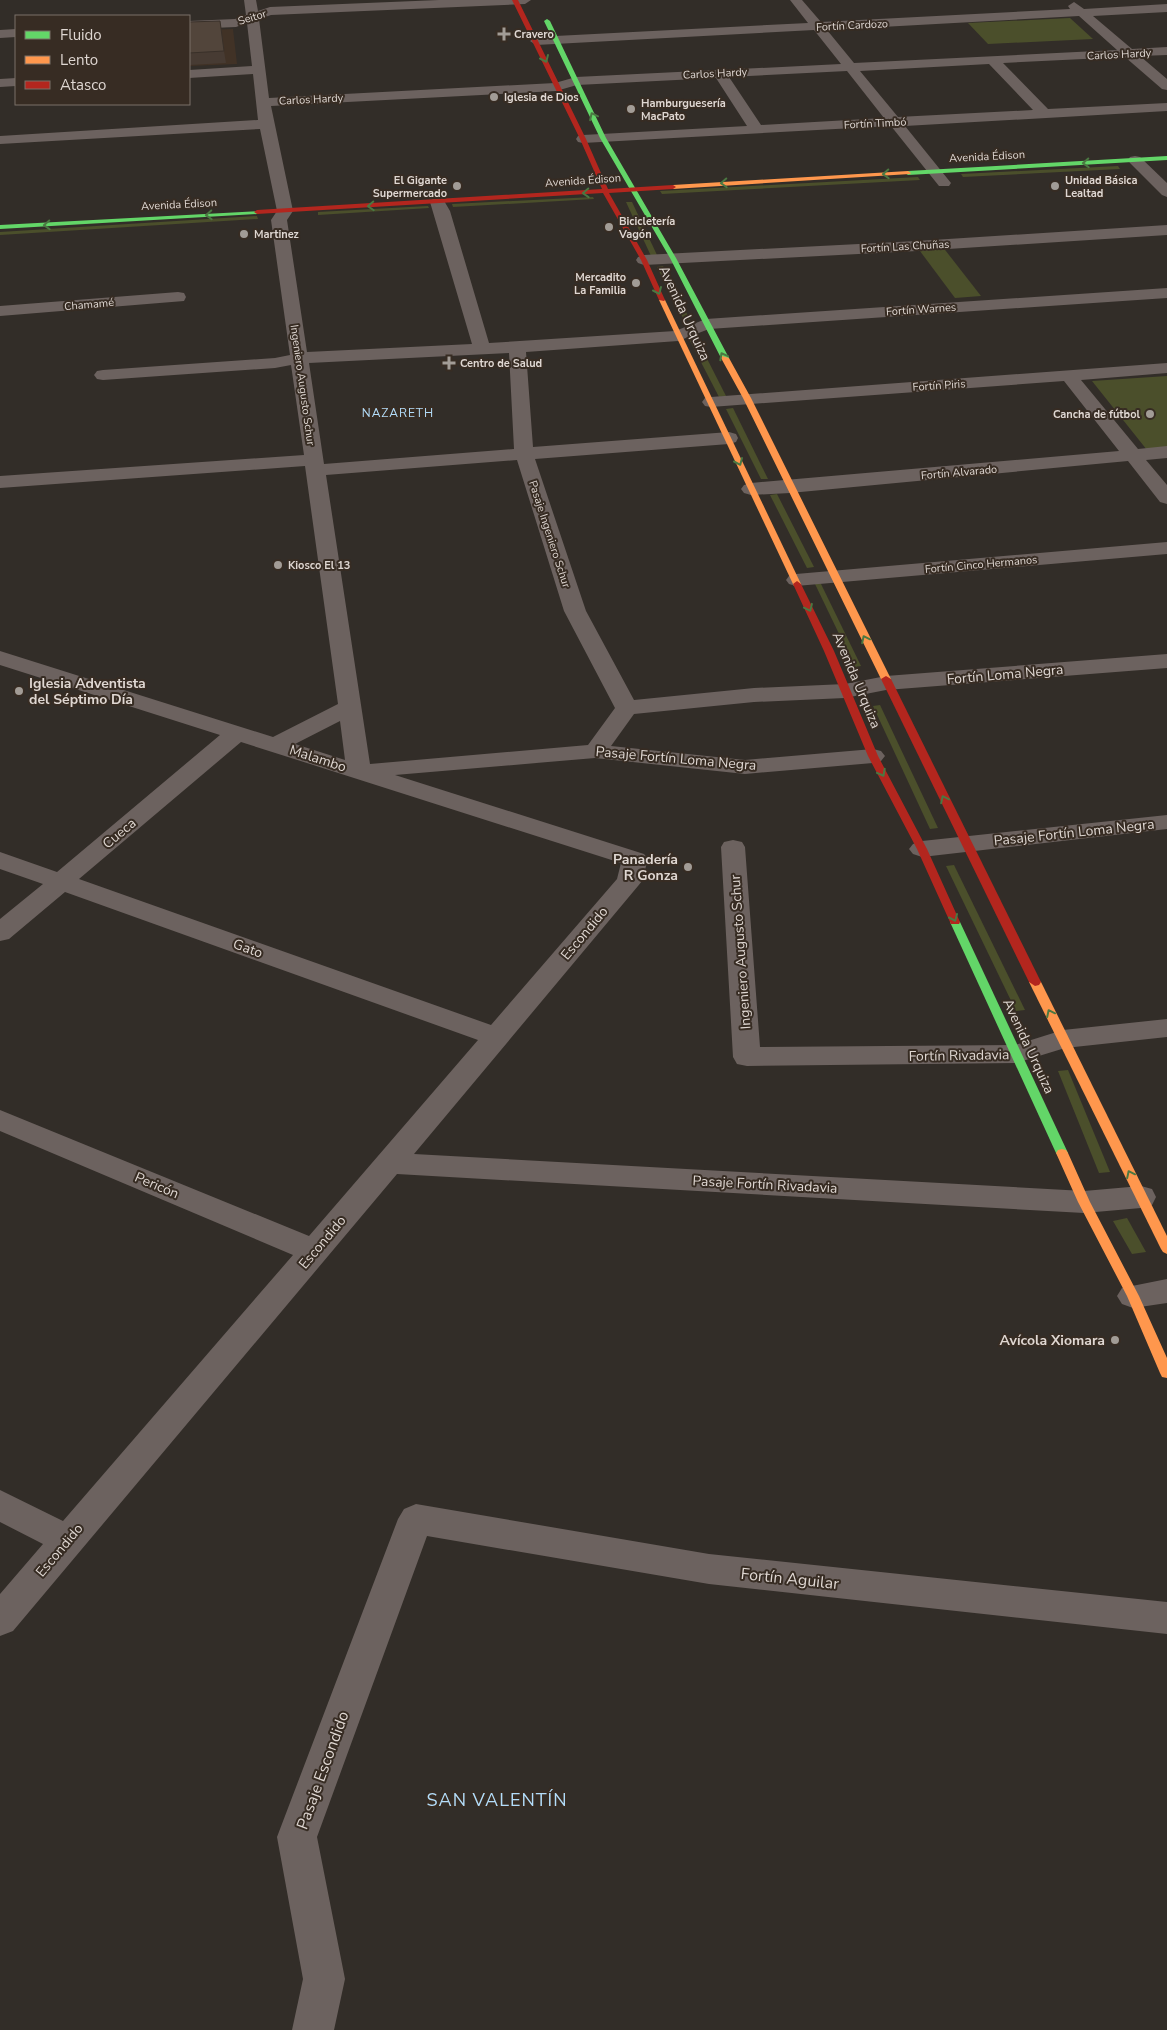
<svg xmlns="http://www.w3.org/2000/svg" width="1167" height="2030" font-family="'Nunito Sans',sans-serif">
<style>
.built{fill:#413226}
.green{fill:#4b4f2b}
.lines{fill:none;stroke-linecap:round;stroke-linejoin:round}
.street{fill:#6c625f;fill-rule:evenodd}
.fast{fill:#63d668;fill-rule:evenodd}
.slow{fill:#ff974d;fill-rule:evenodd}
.jam{fill:#b3261e;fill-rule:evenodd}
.wall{fill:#473b33}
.building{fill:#52453b;stroke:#393029}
.oneway{stroke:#4b7842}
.poi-dot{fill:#a29c96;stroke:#372c23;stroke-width:2}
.labels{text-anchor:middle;stroke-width:4;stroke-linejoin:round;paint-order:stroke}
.far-street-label{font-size:11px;fill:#dfd7d2;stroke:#372c23}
.far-poi-label{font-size:11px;font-weight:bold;fill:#dfd7d2;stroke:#372c23;text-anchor:start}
.far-neighbourhood-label{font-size:12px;letter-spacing:1px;fill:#b3ddfa;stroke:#372c23}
.street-label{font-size:14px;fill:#dfd7d2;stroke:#372c23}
.poi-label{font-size:14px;font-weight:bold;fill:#dfd7d2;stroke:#372c23;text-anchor:end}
.near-street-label{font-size:16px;fill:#dfd7d2;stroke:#372c23}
.near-neighbourhood-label{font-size:18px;letter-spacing:1px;fill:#b3ddfa;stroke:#372c23}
</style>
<rect width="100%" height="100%" fill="#322d28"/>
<!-- built -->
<polygon class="built" points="233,29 237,64 189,66 189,31"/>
<!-- green -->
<g class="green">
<polygon points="1070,18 1093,39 988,44 968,23"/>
<polygon points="1118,166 1120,169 963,177 961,174"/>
<polygon points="918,177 920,180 662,194 660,191"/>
<polygon points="593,197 594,199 453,207 452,204"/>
<polygon points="626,202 632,202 657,255 651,256"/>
<polygon points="428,206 429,208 318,215 318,212"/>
<polygon points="257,216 258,219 0,235 0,232"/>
<polygon points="942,246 981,296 955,298 917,247"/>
<polygon points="663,266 690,320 684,320 657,267"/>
<polygon points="688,337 696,337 726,396 719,397"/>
<polygon points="1167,376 1167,448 1147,450 1092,381"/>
<polygon points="733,408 768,479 761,479 726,409"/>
<polygon points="777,494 814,567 807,568 770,495"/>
<polygon points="815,584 821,584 861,666 855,667"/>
<polygon points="880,705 938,828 930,829 873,706"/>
<polygon points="954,865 1025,1010 1016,1011 946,866"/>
<polygon points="1068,1070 1110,1172 1099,1173 1058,1071"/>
<polygon points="1127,1218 1146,1252 1132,1254 1113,1221"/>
</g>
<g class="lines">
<!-- street -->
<g class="street">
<path d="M244,0H256L258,11L270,7L439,0H531L525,4L271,15L259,19L269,98L555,83L576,77L841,64L814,30L536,45L530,41L536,37L808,23L790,0H802L821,22L1070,9L1068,6L1074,2L1084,9L1167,4V12L1093,16L1132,49L1167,47V55L1140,56L1167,79V90L1162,89L1125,57L1003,63L1048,109L1167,103V111L905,126L951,183L949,186H939L891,126L583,143L578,142L576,139L578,136L583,135L747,126L716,78L577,85L556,91L271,106L293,211L287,220L307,352L472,344L430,202L433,199H443L450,211L489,343L675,331L706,319L1167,288V298L709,329L678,341L526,352L533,447L729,432L736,434L738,438L736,442L729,444L535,459L586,611L634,700L754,688L845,684L886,676L1167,654V668L886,690L845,698L754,702L634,714L611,746L745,760L873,749L881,751L885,756L881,761L873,763L745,774L595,758L395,775L644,854L648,859L642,881L638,886L414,1154L1084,1191L1141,1186L1152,1189L1156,1197L1152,1205L1141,1208L1084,1213L397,1174L13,1631L0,1636V1594L43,1544L0,1522V1490L63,1521L293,1255L0,1131V1110L309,1236L478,1040L65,892L9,939L0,941V919L43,884L0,869V852L57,872L220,735L0,665V651L273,737L338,704L305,466L0,488V476L304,455L291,365L275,368L103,380L97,379L94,375L97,371L103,370L275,358L290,355L271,220L277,211L260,129L0,144V136L258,120L253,74L189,78V70L252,66L247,23L236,27L189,29V21L235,19L246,15ZM1079,16L1117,50L854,63L827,30ZM989,64L1033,110L898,117L860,71ZM847,71L884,118L761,125L729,77ZM509,353L514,449L324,464L309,363ZM517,460L564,611L615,708L588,745L370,764L326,475ZM340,721L345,760L295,744ZM241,742L621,863L617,879L491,1025L79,879Z"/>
<polygon points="16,29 16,37 0,38 0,30"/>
<polygon points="16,78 16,86 0,87 0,79"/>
<polygon points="1135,156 1140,157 1167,183 1167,197 1162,195 1130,163 1128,160 1130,157"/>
<polygon points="1167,225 1167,235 917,251 644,265 638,263 636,260 638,257 644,255 917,241"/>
<polygon points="178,292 184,293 186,297 184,301 0,316 0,306"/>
<polygon points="1167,363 1167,373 1081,380 1138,449 1167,446 1167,458 1146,460 1167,485 1167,504 1160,502 1128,461 790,493 751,495 744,493 741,489 744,485 751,483 1119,451 1064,381 711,407 705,406 702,402 705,398 711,397"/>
<polygon points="1167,542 1167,554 796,586 789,584 786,580 789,576 796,574"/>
<polygon points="1167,815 1167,829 922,857 913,854 909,849 913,844 922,841"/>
<polygon points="733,840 742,842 745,847 760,1047 1015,1045 1063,1030 1167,1019 1167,1037 1065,1048 1016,1063 747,1066 737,1064 733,1057 721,847 724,842"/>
<polygon points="1167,1279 1167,1303 1133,1308 1122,1304 1117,1296 1122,1288"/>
<polygon points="416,1504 709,1554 1167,1602 1167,1634 709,1584 427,1536 317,1837 345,1979 334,2030 292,2030 303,1979 277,1837 398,1519 404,1509"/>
</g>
<!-- fast -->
<g class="fast">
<polygon points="547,19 550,21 606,138 676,258 729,358 728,360 721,358 670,258 600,138 544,21"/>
<polygon points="1167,156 1167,160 908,175 905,173 908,171"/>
<polygon points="259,211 259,213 257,214 0,229 0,225"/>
<polygon points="955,919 960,922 1068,1153 1066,1156 1058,1156 1056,1153 950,922"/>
</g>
<!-- slow -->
<g class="slow">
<polygon points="908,171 911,173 910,174 673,189 670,187 673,185"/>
<polygon points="660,299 665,300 801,584 800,586 794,586 793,584 659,300"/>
<polygon points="722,356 729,358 751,398 891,679 889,681 883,681 881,679 743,398 721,358"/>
<polygon points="1035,978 1041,982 1167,1236 1167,1254 1163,1252 1161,1249 1029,982"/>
<polygon points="1062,1149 1066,1150 1068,1153 1090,1202 1139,1296 1167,1358 1167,1378 1162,1377 1160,1373 1127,1296 1078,1202 1056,1153 1058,1150"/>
</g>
<!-- jam -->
<g class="jam">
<polygon points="512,0 518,0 586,139 608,189 673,185 676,187 673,189 609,193 647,260 665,300 664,301 659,300 641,260 603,193 257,214 254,212 257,210 602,189 580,139"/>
<polygon points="797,581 801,584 834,651 878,756 927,849 960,922 959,924 951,924 950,922 917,849 868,756 824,651 793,584"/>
<polygon points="886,676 891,679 1041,982 1039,985 1035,986 1029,982 881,679"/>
</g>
</g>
<!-- wall -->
<polygon class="wall" points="189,22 224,51 226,63 189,65"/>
<!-- building -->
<polygon class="building" points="220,21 224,51 189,53 189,22"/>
<!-- one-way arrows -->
<defs><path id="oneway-chevron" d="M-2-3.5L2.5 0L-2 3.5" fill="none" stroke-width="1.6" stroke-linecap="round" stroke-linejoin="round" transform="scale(1.25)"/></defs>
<g class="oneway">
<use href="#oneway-chevron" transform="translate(545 59) rotate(66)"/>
<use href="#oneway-chevron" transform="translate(593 116) rotate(-116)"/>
<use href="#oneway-chevron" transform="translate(1086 163) rotate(177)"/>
<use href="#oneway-chevron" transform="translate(886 174) rotate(177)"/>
<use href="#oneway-chevron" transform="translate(724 183) rotate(177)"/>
<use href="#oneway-chevron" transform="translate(586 193) rotate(177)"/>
<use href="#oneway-chevron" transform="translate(371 206) rotate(177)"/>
<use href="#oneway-chevron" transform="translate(209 215) rotate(177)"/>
<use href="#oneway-chevron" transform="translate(47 225) rotate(177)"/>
<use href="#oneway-chevron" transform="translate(658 291) rotate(66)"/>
<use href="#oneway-chevron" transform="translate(723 356) rotate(-119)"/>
<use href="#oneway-chevron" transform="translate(739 462) rotate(66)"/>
<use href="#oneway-chevron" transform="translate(809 608) rotate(65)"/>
<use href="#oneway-chevron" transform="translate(865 639) rotate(-116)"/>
<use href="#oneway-chevron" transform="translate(882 773) rotate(62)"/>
<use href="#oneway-chevron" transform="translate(944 799) rotate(-116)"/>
<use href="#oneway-chevron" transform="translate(954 918) rotate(66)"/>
<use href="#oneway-chevron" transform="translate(1050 1013) rotate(-116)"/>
<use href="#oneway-chevron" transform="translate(1130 1174) rotate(-116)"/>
</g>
<!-- markers -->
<g class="poi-dot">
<path d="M501.5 26.5h5v5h5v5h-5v5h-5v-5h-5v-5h5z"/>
<circle cx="494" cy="97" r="5"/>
<circle cx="631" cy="109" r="5"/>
<circle cx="457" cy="186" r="5"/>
<circle cx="1055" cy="186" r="5"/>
<circle cx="609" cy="227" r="5"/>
<circle cx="244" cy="234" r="5"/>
<circle cx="636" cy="283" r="5"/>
<path d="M446.5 355.5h5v5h5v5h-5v5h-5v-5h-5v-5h5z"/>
<circle cx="1150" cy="414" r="5"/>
<circle cx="278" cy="565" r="5"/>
<circle cx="19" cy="691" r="5"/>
<circle cx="688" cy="867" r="5"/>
<circle cx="1115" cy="1340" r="5"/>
</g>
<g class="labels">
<!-- far-street labels -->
<g class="far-street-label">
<text transform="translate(252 17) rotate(-17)" y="4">Seitor</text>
<text transform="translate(852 25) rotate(-3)" y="4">Fortín Cardozo</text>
<text transform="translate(1119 54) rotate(-3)" y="4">Carlos Hardy</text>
<text transform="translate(715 73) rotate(-3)" y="4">Carlos Hardy</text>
<text transform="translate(311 99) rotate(-3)" y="4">Carlos Hardy</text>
<text transform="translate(875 123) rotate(-3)" y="4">Fortín Timbó</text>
<text transform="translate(987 156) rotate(-3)" y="4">Avenida Édison</text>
<text transform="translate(583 180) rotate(-4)" y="4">Avenida Édison</text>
<text transform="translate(179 204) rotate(-3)" y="4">Avenida Édison</text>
<text transform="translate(905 246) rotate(-3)" y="4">Fortín Las Chuñas</text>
<text transform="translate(89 304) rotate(-5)" y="4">Chamamé</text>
<text transform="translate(921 309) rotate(-4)" y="4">Fortín Warnes</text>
<text transform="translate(303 385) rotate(82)" y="4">Ingeniero Augusto Schur</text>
<text transform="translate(939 385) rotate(-4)" y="4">Fortín Piris</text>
<text transform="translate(959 472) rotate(-5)" y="4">Fortín Alvarado</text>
<text transform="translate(550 534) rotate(72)" y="4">Pasaje Ingeniero Schur</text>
<text transform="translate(981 564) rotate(-5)" y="4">Fortín Cinco Hermanos</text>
</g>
<!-- far-poi labels -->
<g class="far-poi-label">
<text x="514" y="38">Cravero</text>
<text x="504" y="101">Iglesia de Dios</text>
<text x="641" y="107">Hamburguesería<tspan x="641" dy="13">MacPato</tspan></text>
<text x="447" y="184" text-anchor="end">El Gigante<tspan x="447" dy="13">Supermercado</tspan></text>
<text x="1065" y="184">Unidad Básica<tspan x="1065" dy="13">Lealtad</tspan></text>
<text x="619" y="225">Bicicletería<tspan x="619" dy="13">Vagón</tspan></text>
<text x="254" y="238">Martinez</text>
<text x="626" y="281" text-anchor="end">Mercadito<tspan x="626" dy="13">La Familia</tspan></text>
<text x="460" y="367">Centro de Salud</text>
<text x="1140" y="418" text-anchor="end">Cancha de fútbol</text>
<text x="288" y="569">Kiosco El 13</text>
</g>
<!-- far-neighbourhood labels -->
<g class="far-neighbourhood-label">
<text x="398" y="417">NAZARETH</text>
</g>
<!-- street labels -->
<g class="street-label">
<text transform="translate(685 313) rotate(65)" y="5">Avenida Urquiza</text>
<text transform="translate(1005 674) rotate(-5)" y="5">Fortín Loma Negra</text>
<text transform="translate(857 680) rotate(67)" y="5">Avenida Urquiza</text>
<text transform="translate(318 758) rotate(18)" y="5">Malambo</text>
<text transform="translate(676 758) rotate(5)" y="5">Pasaje Fortín Loma Negra</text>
<text transform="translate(1074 832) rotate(-6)" y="5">Pasaje Fortín Loma Negra</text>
<text transform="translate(119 833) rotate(-40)" y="5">Cueca</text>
<text transform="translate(584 933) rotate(-50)" y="5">Escondido</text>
<text transform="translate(248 948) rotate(20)" y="5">Gato</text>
<text transform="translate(740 952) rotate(-94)" y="5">Ingeniero Augusto Schur</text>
<text transform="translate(1029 1046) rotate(65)" y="5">Avenida Urquiza</text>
<text transform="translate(959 1055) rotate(-1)" y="5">Fortín Rivadavia</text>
<text transform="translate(765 1184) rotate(3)" y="5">Pasaje Fortín Rivadavia</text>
<text transform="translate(157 1185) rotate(23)" y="5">Pericón</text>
<text transform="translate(322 1242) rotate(-50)" y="5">Escondido</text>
<text transform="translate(59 1550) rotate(-50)" y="5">Escondido</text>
</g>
<!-- poi labels -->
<g class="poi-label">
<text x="29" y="688" text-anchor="start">Iglesia Adventista<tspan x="29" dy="16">del Séptimo Día</tspan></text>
<text x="678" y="864">Panadería<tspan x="678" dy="16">R Gonza</tspan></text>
<text x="1105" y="1345">Avícola Xiomara</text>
</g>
<!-- near-street labels -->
<g class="near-street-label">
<text transform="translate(790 1578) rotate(6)" y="6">Fortín Aguilar</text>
<text transform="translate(322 1770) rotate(-70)" y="6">Pasaje Escondido</text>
</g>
<!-- near-neighbourhood labels -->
<g class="near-neighbourhood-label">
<text x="497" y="1806">SAN VALENTÍN</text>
</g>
</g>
<!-- legend -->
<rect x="15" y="15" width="175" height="90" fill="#372c23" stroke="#7a7069"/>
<rect x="25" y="31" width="25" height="8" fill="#63d668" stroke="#7a7069"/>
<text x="60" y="40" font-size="15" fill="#dfd7d2">Fluido</text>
<rect x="25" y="56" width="25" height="8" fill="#ff974d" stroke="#7a7069"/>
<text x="60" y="65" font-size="15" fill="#dfd7d2">Lento</text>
<rect x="25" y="81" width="25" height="8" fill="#b3261e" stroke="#7a7069"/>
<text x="60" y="90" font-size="15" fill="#dfd7d2">Atasco</text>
</svg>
